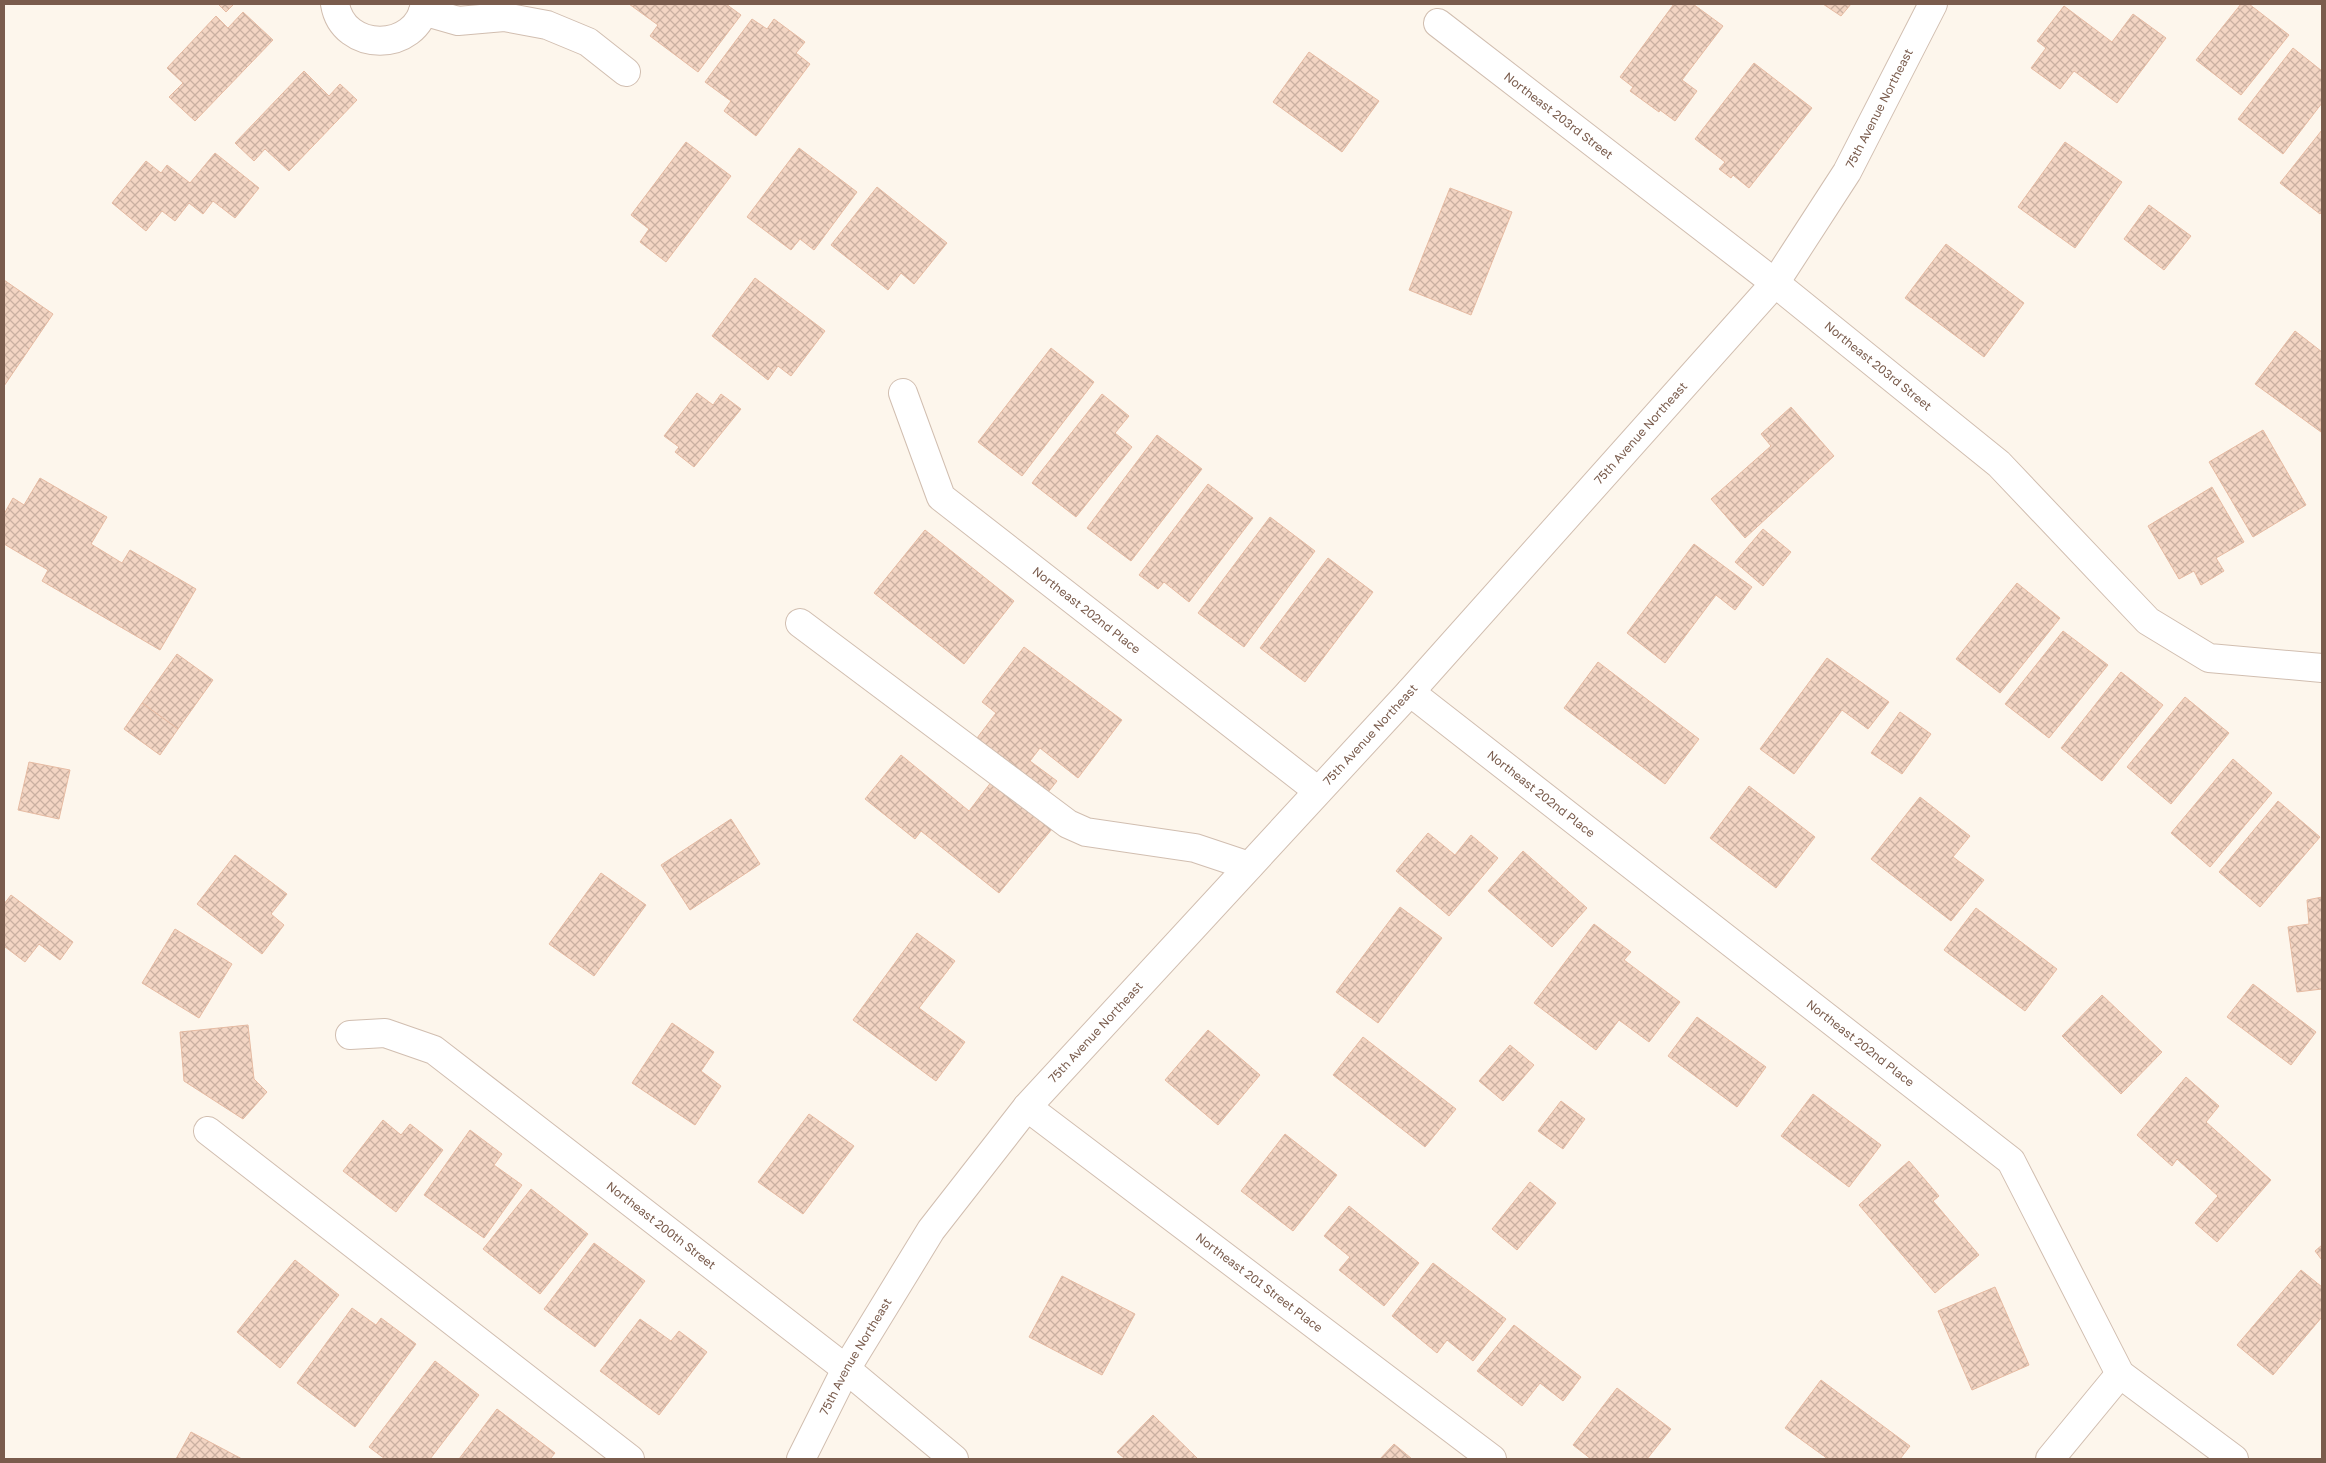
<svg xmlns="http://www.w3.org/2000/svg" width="2326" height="1463" font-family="'Golos Text',sans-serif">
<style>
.building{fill:url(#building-cross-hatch);stroke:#e6bba3}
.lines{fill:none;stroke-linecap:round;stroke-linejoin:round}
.minor-casing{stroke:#d1beb0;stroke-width:30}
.minor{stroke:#fff;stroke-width:28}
.labels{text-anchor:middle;stroke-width:5;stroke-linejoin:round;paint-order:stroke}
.street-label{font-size:12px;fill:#7a5c4d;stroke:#fffaf3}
</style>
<defs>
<pattern id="building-cross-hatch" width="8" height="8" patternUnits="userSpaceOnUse" patternTransform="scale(1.25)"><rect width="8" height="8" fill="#f3d5c3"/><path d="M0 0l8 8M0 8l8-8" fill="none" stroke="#cab0a1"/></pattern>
</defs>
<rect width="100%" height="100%" fill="#fdf6ec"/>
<!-- building -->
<g class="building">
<polygon points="218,4 234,4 226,12"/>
<polygon points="629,4 726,4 741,15 698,72 650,36 658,25"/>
<polygon points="1674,4 1693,4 1723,26 1682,80 1697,91 1675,121 1660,110 1659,112 1630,91 1633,87 1620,77"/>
<polygon points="1823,4 1851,4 1841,16"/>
<polygon points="2241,4 2249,4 2289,35 2241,95 2196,60"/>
<polygon points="2064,6 2112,42 2133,14 2166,38 2117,103 2074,71 2060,89 2031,68 2046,48 2037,41"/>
<polygon points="243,12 273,40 195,121 169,97 183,83 167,68 216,16 228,28"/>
<polygon points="752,19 767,29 774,19 805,42 796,53 810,64 756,136 724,111 731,101 705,82"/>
<polygon points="2293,48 2322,71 2322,103 2283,154 2238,119"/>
<polygon points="1309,52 1379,101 1342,152 1273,102"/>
<polygon points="1754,63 1812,108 1749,188 1733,175 1731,178 1719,169 1725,162 1695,139"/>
<polygon points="304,71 329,96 340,84 357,100 289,171 265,149 254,161 235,143"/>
<polygon points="2322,130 2322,211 2320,214 2280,183"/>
<polygon points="686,142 731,176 666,262 640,242 649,229 631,215"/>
<polygon points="2065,142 2122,182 2075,248 2018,207"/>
<polygon points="799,148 857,192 814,250 800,239 791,250 747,217"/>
<polygon points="215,153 259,188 235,218 213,201 203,214 189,203 175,221 162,211 146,231 112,203 146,161 161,173 167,165 190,183"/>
<polygon points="877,187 947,243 914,284 901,273 888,290 831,245"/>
<polygon points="1450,188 1512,212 1471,315 1409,290"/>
<polygon points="2149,205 2191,236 2164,270 2124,239"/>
<polygon points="1946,244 2024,303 1984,357 1905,298"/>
<polygon points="755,278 825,331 791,376 778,366 768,380 712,336"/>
<polygon points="4,280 53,314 4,386"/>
<polygon points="2295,331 2322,352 2321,432 2255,384"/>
<polygon points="1051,348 1094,382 1022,476 978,442"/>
<polygon points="697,393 713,405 721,394 741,409 694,467 675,452 679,447 664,436"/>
<polygon points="1102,394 1129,416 1115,433 1132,447 1076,517 1032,483"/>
<polygon points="1791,407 1834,456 1745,538 1711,499 1771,446 1761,434"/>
<polygon points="2263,430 2306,505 2253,537 2209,462"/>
<polygon points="1157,435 1202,469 1131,561 1087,528"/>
<polygon points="40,478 107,517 91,544 122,563 130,550 196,589 160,650 42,581 48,570 4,544 4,514 13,498 24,505"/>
<polygon points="1208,484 1253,518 1189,602 1164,582 1158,589 1139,575"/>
<polygon points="2212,487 2244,542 2216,558 2224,571 2201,585 2194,571 2179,579 2148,526"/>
<polygon points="1270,517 1315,551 1244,647 1198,613"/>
<polygon points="1763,529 1791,552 1763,586 1735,562"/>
<polygon points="925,530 1014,601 964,664 874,593"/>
<polygon points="1694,544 1752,587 1735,610 1716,595 1665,663 1627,633"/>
<polygon points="1328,558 1373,592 1305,682 1260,648"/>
<polygon points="2017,583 2060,618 2000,693 1956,659"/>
<polygon points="2063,631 2108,665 2049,738 2005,704"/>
<polygon points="1024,647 1122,720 1078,778 1040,748 1030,761 1057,781 1045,796 974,742 996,713 982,702"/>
<polygon points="177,654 213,680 178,729 142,703"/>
<polygon points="1827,658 1889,702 1868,729 1842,710 1794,774 1760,749"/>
<polygon points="1598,662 1699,739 1665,784 1564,708"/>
<polygon points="2121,672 2163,705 2102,781 2061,748"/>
<polygon points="2185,697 2229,733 2171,804 2127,767"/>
<polygon points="142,703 178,729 160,755 124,729"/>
<polygon points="1900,712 1931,734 1902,774 1871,753"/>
<polygon points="901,755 969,811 992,781 1052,829 999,893 921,831 915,839 865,799"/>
<polygon points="2233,759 2272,793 2210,867 2171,833"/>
<polygon points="29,762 70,770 59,819 18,810"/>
<polygon points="1749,786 1815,837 1776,888 1710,838"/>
<polygon points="1920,797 1970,836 1953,857 1984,880 1951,921 1871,859"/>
<polygon points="2278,801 2320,837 2260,907 2219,872"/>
<polygon points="731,819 760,864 690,910 661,865"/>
<polygon points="1428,833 1455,855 1471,835 1498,858 1449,916 1396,871"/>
<polygon points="1523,851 1587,908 1552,947 1488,891"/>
<polygon points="235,855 287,894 271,914 284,925 262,954 197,904"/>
<polygon points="601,873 646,905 594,976 549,944"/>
<polygon points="11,895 73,942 60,960 39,944 25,962 4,946 4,904"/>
<polygon points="2322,897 2322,989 2297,992 2288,927 2309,924 2307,900"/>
<polygon points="1400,907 1442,938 1378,1023 1336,992"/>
<polygon points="1976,908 2057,969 2025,1011 1944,950"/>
<polygon points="1594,924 1631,952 1624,960 1680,1002 1649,1042 1619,1020 1596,1050 1534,1003"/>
<polygon points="175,929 232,964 199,1018 142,983"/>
<polygon points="917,933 955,961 919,1008 965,1042 936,1081 853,1020"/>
<polygon points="2253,984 2316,1032 2291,1065 2227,1017"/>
<polygon points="2102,995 2162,1052 2121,1094 2062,1036"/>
<polygon points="1697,1017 1766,1067 1737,1107 1668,1056"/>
<polygon points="672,1023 714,1052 701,1071 721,1086 695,1125 632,1083"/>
<polygon points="248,1025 254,1079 267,1092 243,1119 184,1081 180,1032"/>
<polygon points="1208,1030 1260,1075 1218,1125 1165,1080"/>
<polygon points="1363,1037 1456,1109 1425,1147 1333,1075"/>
<polygon points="1510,1045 1534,1065 1503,1101 1479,1081"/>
<polygon points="2186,1077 2219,1106 2206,1122 2271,1180 2217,1242 2195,1223 2218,1196 2177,1159 2172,1166 2137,1135"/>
<polygon points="1813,1094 1881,1145 1849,1187 1781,1136"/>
<polygon points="1561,1101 1585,1119 1563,1149 1538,1131"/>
<polygon points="809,1114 854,1146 803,1214 758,1182"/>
<polygon points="383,1120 401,1135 410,1124 443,1150 396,1212 343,1171"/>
<polygon points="470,1130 502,1154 494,1165 522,1185 484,1238 424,1195"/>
<polygon points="1285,1134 1337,1175 1293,1231 1241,1191"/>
<polygon points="1909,1161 1939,1196 1933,1201 1979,1255 1935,1293 1859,1205"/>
<polygon points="1530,1182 1556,1203 1517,1250 1492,1229"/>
<polygon points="531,1189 588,1234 540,1294 483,1249"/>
<polygon points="1349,1206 1419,1263 1384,1306 1339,1270 1350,1257 1324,1236"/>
<polygon points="594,1243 645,1281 595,1347 544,1309"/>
<polygon points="2322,1245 2322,1260 2315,1251"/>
<polygon points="295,1260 339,1295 280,1368 237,1332"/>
<polygon points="1433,1263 1506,1319 1473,1361 1447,1340 1437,1353 1392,1316"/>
<polygon points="2301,1270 2322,1287 2322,1317 2273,1375 2237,1345"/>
<polygon points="1062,1276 1135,1314 1102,1375 1029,1337"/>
<polygon points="1995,1287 2029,1365 1972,1390 1938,1311"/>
<polygon points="352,1308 376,1325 381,1318 416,1344 355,1427 297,1383"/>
<polygon points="640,1319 671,1341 679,1331 707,1352 659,1415 600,1371"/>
<polygon points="1514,1325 1581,1377 1563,1401 1540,1383 1522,1406 1477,1371"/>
<polygon points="435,1361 479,1395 430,1459 385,1459 369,1447"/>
<polygon points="1821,1380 1910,1446 1900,1459 1828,1459 1785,1428"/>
<polygon points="1617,1388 1671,1429 1647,1459 1591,1459 1573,1445"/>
<polygon points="497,1409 555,1453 550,1459 459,1459"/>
<polygon points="1153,1415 1198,1459 1125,1459 1117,1452"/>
<polygon points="191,1432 242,1459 176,1459"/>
<polygon points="1394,1444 1412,1459 1380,1459"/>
</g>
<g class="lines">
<defs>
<g id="minor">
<path d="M335,4C343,53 417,53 425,4"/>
<polyline points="423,11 458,21 504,17 547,25 588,42 626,72"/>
<path id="s1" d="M1438,23L1775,283L1999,464L2148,621L2209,658L2322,668"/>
<path id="s2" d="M903,393L941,497L1318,791"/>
<polyline points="800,623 1068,824 1086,832 1195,848 1249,866"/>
<path id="s3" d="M1410,692L2011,1161L2120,1374L2234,1459"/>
<path id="s4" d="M350,1035L385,1033L434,1050L846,1369L954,1459"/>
<path id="s5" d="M1027,1107L1492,1459"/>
<polyline points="208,1131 630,1459"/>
<path id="s6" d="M801,1459L846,1369L931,1230L1027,1107L1410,692L1775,283L1847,172L1933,4"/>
<polyline points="2050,1459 2120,1374"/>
</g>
</defs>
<!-- minor casing -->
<use href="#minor" class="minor-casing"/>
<!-- minor -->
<use href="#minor" class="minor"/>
</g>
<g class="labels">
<!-- street labels -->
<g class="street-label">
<text dy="4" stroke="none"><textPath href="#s6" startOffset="1736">75th Avenue Northeast</textPath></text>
<text dy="4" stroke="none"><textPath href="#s1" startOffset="152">Northeast 203rd Street</textPath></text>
<text dy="4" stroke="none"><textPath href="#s1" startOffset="558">Northeast 203rd Street</textPath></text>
<text dy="4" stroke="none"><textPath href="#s6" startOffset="1331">75th Avenue Northeast</textPath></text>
<text dy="4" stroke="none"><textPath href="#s2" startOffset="295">Northeast 202nd Place</textPath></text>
<text dy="4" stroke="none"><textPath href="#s6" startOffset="926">75th Avenue Northeast</textPath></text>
<text dy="4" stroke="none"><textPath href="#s3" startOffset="166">Northeast 202nd Place</textPath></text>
<text dy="4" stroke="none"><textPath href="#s6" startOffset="521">75th Avenue Northeast</textPath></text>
<text dy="4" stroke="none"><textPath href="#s3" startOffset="571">Northeast 202nd Place</textPath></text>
<text dy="4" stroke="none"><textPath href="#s4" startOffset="374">Northeast 200th Street</textPath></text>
<text dy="4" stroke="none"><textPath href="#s5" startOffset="291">Northeast 201 Street Place</textPath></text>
<text dy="4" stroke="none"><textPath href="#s6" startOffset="116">75th Avenue Northeast</textPath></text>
</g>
</g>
<!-- border -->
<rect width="2326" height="1463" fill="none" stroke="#7a5c4d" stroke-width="10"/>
</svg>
